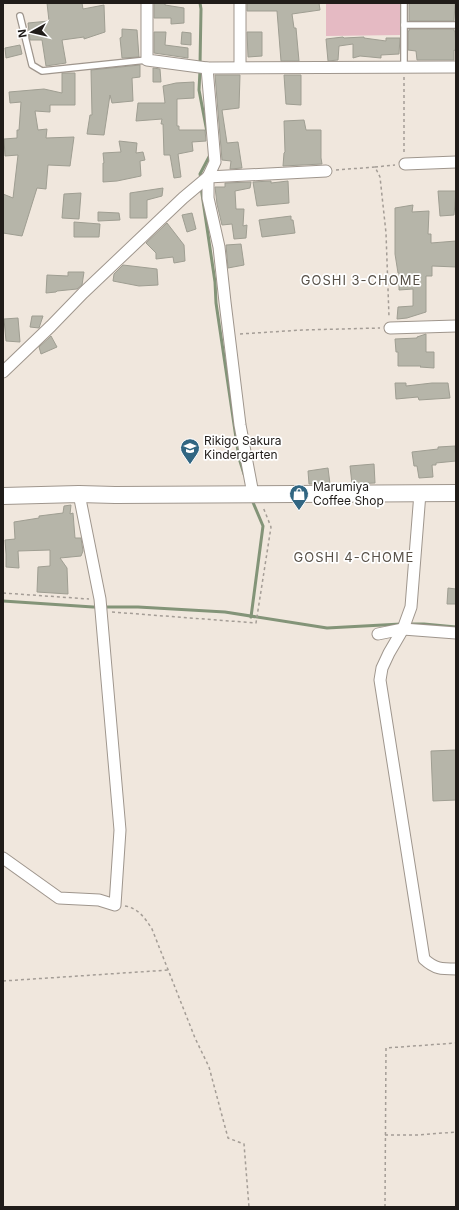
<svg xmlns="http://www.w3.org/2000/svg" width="459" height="1210" font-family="Inter,sans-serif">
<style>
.green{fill:#e5bac3}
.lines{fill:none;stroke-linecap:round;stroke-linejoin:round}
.stream{stroke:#839478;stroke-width:3}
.building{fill:#b6b5a9;stroke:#9f9e92}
.lane-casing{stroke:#9f968d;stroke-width:8}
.street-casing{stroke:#9f968d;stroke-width:13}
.secondary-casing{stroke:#9f968d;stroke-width:18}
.path{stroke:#a49d96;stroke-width:1.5;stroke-dasharray:3 3;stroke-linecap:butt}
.lane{stroke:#fff;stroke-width:5.5}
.street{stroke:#fff;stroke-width:11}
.secondary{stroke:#fff;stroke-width:16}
.labels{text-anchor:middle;stroke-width:3.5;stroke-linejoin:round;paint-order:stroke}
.poi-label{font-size:12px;fill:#201c19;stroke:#fff;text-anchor:start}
.neighbourhood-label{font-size:13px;letter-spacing:1px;fill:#575047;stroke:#fff}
</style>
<rect width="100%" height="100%" fill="#f0e7dd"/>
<!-- green -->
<polygon class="green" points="326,3 401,3 402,35 326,36"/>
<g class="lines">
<!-- stream -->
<g class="stream">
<polyline points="200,3 201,9 200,65"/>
<polyline points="200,70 199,90 207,132"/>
<polyline points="201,179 200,174 210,155"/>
<polyline points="201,187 215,282 216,303 239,458 244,474"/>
<polyline points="3,601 93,607 138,607 225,612 327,628 401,624"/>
<polyline points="251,617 263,526 252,500"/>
<polyline points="407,624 424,624 456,627"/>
</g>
</g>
<!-- building -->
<g class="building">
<polygon points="47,3 82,3 83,9 104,5 105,32 84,39 84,37 62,40 66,63 46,66 42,40 30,40 28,23 49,21"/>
<polygon points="154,3 165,3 165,5 184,8 184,23 171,24 171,18 154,18"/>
<polygon points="247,3 319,3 320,10 292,14 294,28 296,28 299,61 281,61 277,11 247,11"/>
<polygon points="409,3 455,3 454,21 409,21"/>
<polygon points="122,29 137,30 139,57 122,58 120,38 122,37"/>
<polygon points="409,29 454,29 454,31 455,31 456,51 454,50 454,60 417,60 416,51 408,50 408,31 409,31"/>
<polygon points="154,32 166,32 165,45 188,48 188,58 154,53"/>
<polygon points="182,32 191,33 191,45 181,44"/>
<polygon points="247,32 262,32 262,56 248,57"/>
<polygon points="343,37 344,38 364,37 364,38 386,41 386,38 400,38 399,54 381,55 381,58 360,56 353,58 353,44 339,46 338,60 328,61 326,39"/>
<polygon points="20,45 22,54 6,58 5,48"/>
<polygon points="140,65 140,77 132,78 133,101 112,103 110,95 104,135 87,134 90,115 92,115 91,70"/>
<polygon points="153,68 160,69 161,82 153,82"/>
<polygon points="62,73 75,73 75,105 50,105 50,112 35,111 38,130 47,129 46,138 74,137 70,166 48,165 46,189 37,188 22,236 3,233 3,194 13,198 18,155 5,156 4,139 17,138 17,130 19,130 21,102 10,103 9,92 44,89 62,93"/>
<polygon points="215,75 240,75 239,108 222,110 227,143 238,142 242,168 230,169 231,161 222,160"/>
<polygon points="284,75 301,75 301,105 286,104"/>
<polygon points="194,82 194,98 177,99 177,126 179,126 179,130 205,130 206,141 192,142 193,151 178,154 181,177 174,178 170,155 164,155 163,124 161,124 162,119 136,121 138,103 165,103 163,86 176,83"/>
<polygon points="304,120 306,130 321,130 321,158 322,164 283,166 284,153 285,152 284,121"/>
<polygon points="119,141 137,143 136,153 143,152 145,160 140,161 141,176 117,181 103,182 103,163 104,163 103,153 121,152"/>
<polygon points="271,181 271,183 288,181 289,203 257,206 253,182"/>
<polygon points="251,182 250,188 235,191 236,209 244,209 243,226 247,225 246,238 234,239 232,224 222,225 217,204 215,187 225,187 225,183"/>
<polygon points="163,188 162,196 147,200 147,218 130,218 130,193"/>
<polygon points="438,191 456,191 454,215 440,216"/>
<polygon points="81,193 79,219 62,218 64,194"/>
<polygon points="413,205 412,212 429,211 428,234 431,234 431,243 456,241 456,267 432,266 432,276 426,276 426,312 407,318 397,319 398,307 413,306 413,289 399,290 399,273 398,273 395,254 395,208"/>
<polygon points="98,212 119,213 120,220 98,221"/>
<polygon points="192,213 196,229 187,232 182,215"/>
<polygon points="291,216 291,220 293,220 295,233 262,237 259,220"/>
<polygon points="74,222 100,224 99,237 74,237"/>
<polygon points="167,223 184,245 185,261 174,263 173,257 156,259 156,253 146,243"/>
<polygon points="241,244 244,265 228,268 226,245"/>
<polygon points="123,265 157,269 158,285 139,286 113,281 114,274"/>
<polygon points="68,272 84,272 82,285 77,289 57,291 56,292 46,293 47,275 68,276"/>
<polygon points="32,316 43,316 39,328 30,327"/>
<polygon points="18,318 20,342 6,341 4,319"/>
<polygon points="426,334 426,352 434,352 434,368 420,367 421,366 398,366 398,352 396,352 395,339 417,338 417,337"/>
<polygon points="51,336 57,347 41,354 39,347"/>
<polygon points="395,383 406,383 406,386 432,383 448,383 450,398 419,400 418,397 396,399"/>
<polygon points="455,446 456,461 436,463 436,465 432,465 433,477 419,478 417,466 414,466 412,452 438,449 438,447"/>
<polygon points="374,464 375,483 352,484 350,466"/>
<polygon points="328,468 330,484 309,484 308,471"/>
<polygon points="71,505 70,514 73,513 75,538 81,538 83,551 81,556 60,558 67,568 68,594 37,592 38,567 50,566 50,550 18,551 19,568 6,567 6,554 5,540 15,539 14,522 39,518 39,516 63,513 64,506"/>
<polygon points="448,588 456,589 456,604 447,604"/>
<polygon points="456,750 456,800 433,801 431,751"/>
</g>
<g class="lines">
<defs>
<g id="lane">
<polyline points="20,16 32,65 42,71 147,60"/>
<polyline points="404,25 456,25"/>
<polyline points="404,67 404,3"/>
</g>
<g id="street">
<polyline points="147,3 147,60 207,68 456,67"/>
<polyline points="240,67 240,3"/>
<polyline points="405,164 456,162"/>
<polyline points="208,177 208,198 219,247 225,302 240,425 253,494"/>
<polyline points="208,177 326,171"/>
<polyline points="390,328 456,326"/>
<polyline points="3,372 51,326 83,293 183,198 208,177 215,162 207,68"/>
<path d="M420,493L411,607L403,629L389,653L382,668L380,680L424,959C435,969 441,969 456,969"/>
<polyline points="378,634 403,629 456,633"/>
<polyline points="3,858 59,898 99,900 115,905 120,830 100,599 79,494"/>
</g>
<polyline id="secondary" points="3,496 79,494 115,495 456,493"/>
</defs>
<!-- lane casing -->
<use href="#lane" class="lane-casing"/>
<!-- street casing -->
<use href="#street" class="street-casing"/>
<!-- secondary casing -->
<use href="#secondary" class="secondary-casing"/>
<!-- path -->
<g class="path">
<polyline points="404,77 404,153"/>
<polyline points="375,167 395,165"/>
<polyline points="336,170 375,167 380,177 386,233 389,317"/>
<polyline points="240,334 302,330 380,328"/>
<polyline points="3,593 89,599"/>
<polyline points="112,612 256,623 271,527 263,507"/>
<path d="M125,906C138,908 145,918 152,929L195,1038L209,1067L228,1138L244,1144L249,1207"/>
<polyline points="3,981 169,970"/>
<polyline points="385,1135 418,1135 456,1132"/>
<polyline points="385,1207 386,1048 456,1043"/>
</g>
<!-- lane -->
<use href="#lane" class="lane"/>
<!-- street -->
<use href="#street" class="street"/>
<!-- secondary -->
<use href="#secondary" class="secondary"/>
</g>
<!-- icons -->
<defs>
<symbol id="school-pin" viewBox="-11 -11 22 30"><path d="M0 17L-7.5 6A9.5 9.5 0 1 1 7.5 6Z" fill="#316682" stroke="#fff"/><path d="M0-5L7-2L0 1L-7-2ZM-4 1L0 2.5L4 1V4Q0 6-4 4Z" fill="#fff"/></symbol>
<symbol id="shop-pin" viewBox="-11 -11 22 30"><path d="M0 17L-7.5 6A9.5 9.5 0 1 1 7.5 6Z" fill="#316682" stroke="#fff"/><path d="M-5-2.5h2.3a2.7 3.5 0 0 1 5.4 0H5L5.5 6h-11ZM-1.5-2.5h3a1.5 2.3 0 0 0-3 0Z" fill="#fff"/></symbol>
</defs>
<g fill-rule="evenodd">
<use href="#school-pin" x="179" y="437" width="22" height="30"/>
<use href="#shop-pin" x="288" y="483" width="22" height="30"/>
</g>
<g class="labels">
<!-- poi labels -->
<g class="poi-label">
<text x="204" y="445">Rikigo Sakura<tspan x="204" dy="14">Kindergarten</tspan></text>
<text x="313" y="491">Marumiya<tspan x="313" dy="14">Coffee Shop</tspan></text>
</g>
<!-- neighbourhood labels -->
<g class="neighbourhood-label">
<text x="361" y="285">GOSHI 3-CHOME</text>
<text x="354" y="562">GOSHI 4-CHOME</text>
</g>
</g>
<!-- border -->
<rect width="459" height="1210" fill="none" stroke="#201c19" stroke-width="8"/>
<!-- north arrow -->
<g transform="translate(32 32) rotate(262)" stroke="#ffffff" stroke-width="3" paint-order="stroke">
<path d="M0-3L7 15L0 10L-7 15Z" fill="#201c19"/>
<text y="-6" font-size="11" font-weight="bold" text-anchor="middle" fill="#201c19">N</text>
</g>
</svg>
